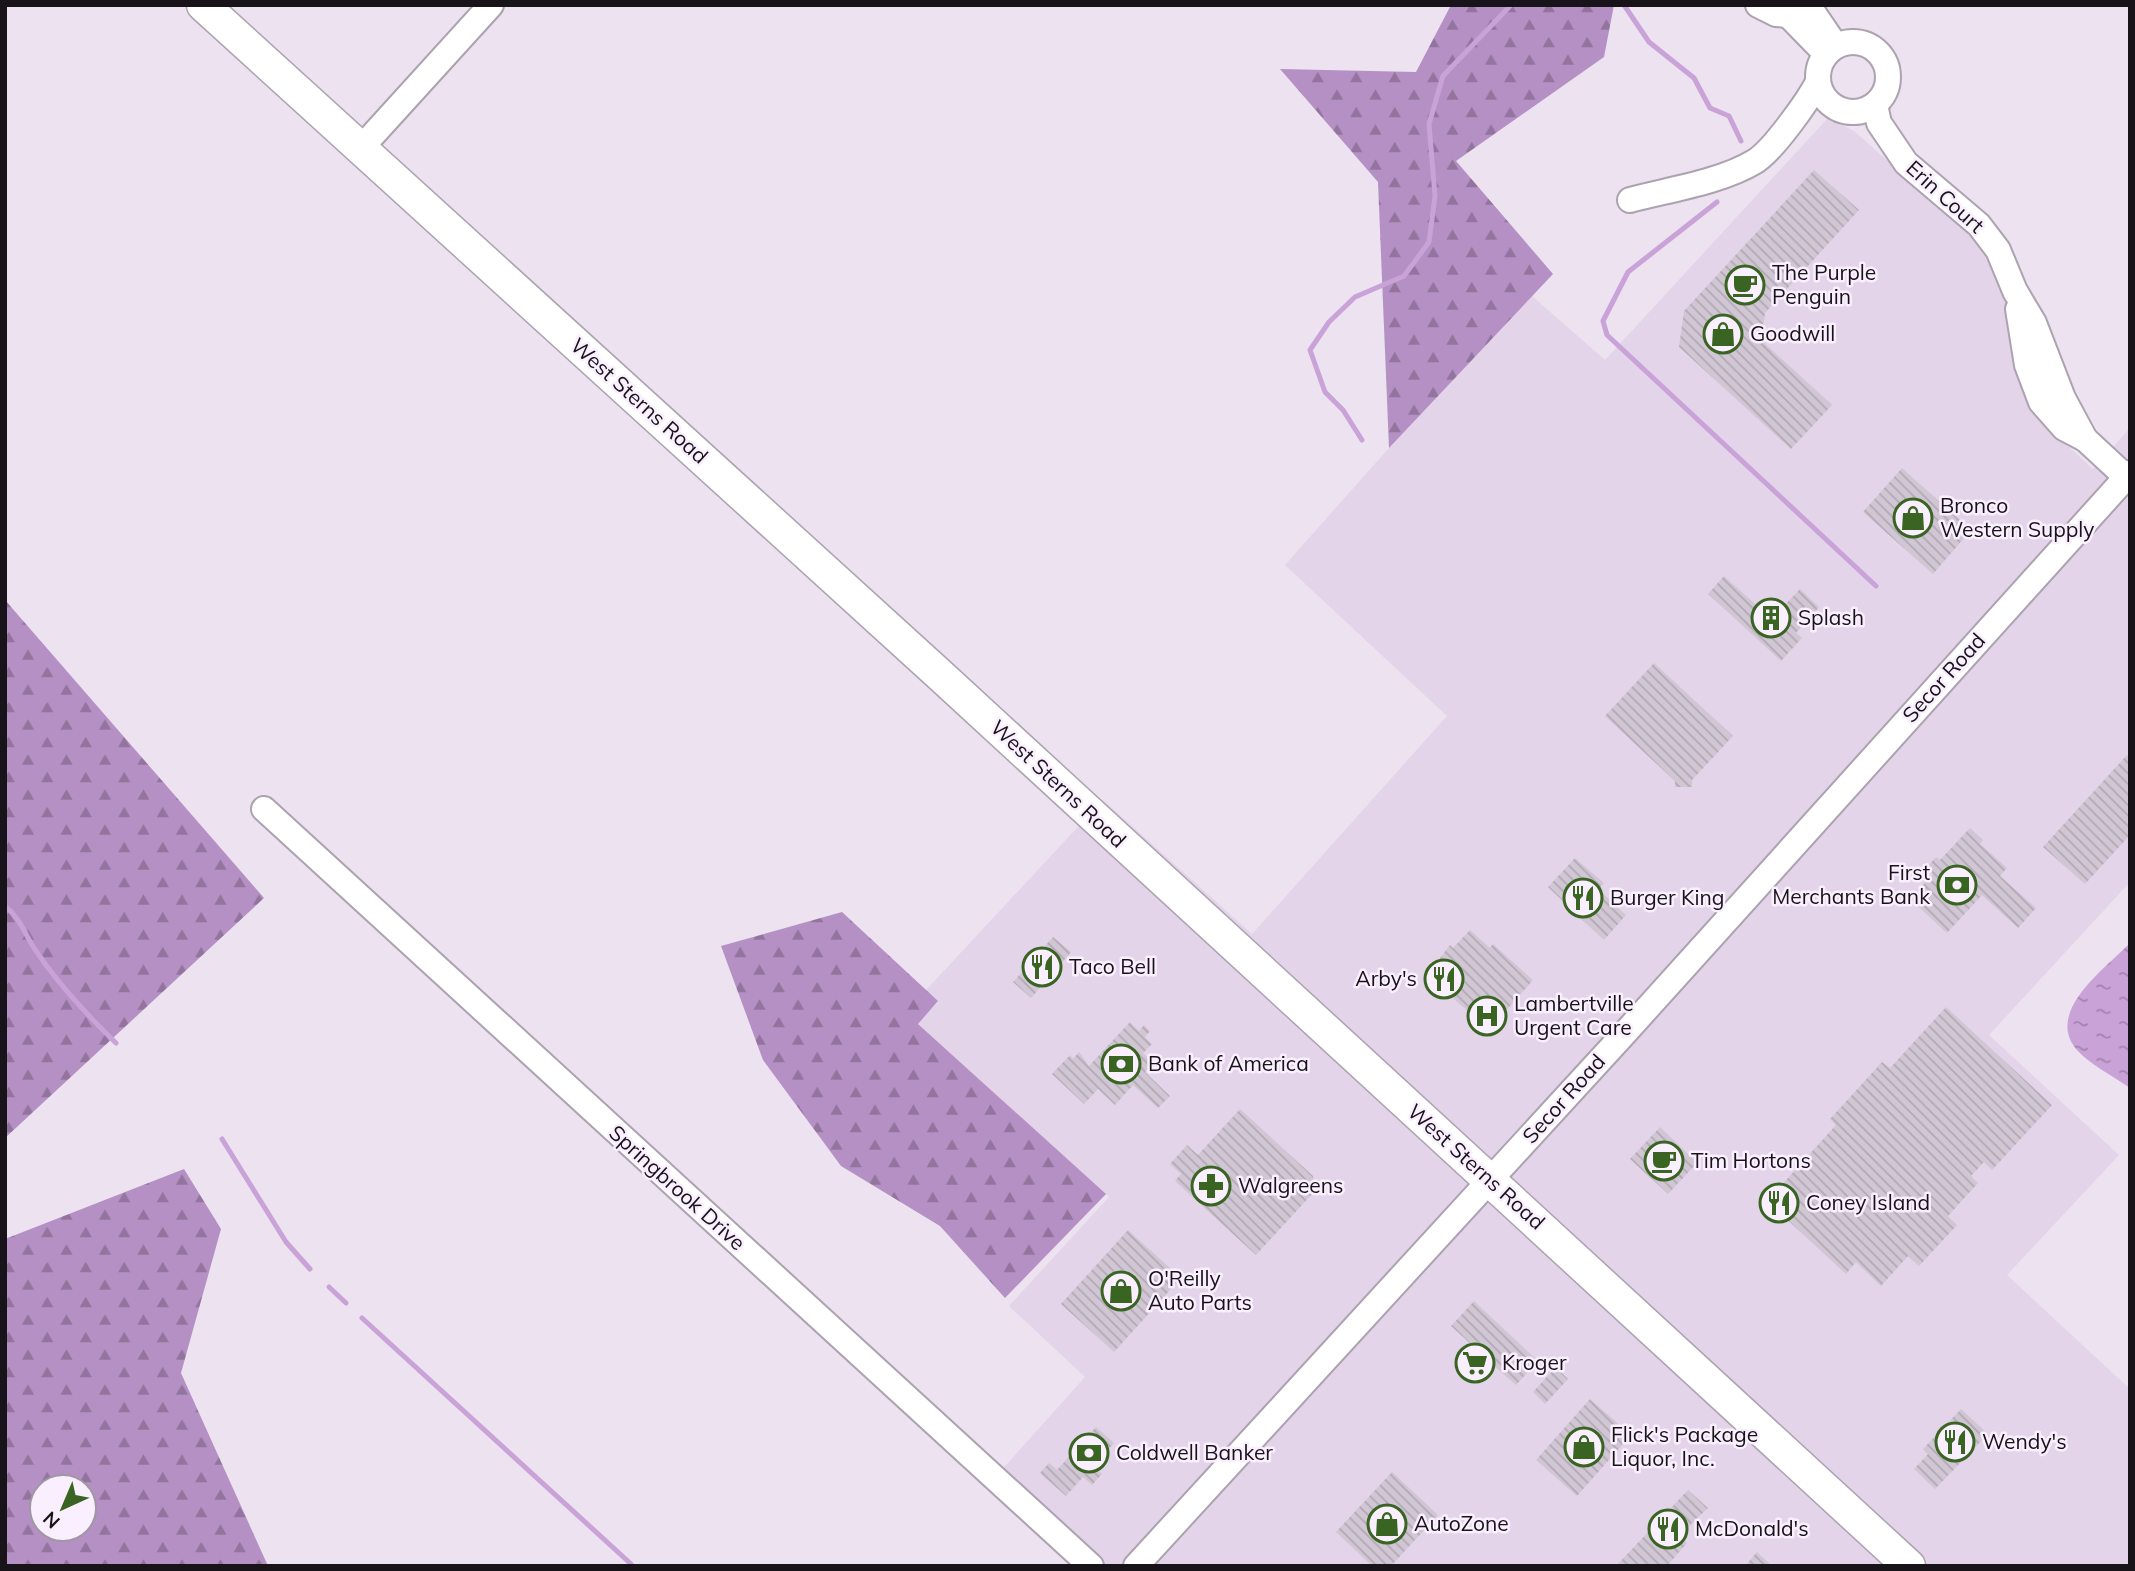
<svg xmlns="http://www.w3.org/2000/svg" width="2135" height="1571" font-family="Mulish,sans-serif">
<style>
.built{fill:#e3d4e9}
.forest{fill:url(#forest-firs);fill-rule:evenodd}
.water{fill:url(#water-ripples)}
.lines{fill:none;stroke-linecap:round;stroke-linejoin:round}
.stream{stroke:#c9a2d8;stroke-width:5}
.building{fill:url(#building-back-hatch)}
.minor-casing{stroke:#aca2b0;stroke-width:28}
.major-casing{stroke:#aca2b0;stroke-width:35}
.minor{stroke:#fff;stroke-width:24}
.major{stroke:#fff;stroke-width:32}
.labels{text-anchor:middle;stroke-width:5;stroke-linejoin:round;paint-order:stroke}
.street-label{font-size:21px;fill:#171318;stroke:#faeffe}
.poi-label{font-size:21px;fill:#171318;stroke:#faeffe;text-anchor:start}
</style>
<defs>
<pattern id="forest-firs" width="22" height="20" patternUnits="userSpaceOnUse" patternTransform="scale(1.75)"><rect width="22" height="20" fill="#b590c4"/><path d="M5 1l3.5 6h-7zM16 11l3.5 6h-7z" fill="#92749e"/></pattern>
<pattern id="water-ripples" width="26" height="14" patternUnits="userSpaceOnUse" patternTransform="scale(1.75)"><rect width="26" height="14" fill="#c9a2d8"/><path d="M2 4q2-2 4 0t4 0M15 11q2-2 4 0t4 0" fill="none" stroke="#a283ae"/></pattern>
<pattern id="building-back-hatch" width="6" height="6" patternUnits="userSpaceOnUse" patternTransform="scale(1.75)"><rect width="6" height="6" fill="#d0c6d4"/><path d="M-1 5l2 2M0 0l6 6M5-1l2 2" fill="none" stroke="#b2a9b5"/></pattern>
</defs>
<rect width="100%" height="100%" fill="#ece2f0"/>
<!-- built -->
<polygon class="built" points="1828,118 1854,131 1976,239 1992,257 2002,281 2011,323 2055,434 2093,469 2130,428 2130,882 1989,1035 2119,1155 2007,1275 2130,1389 2130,1566 1099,1566 998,1474 1085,1377 1009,1306 1109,1197 917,1023 938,1002 926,990 1103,800 1252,934 1447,716 1285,565 1389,448 1532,296 1605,360"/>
<!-- forest -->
<g class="forest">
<polygon points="1451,5 1614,5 1604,57 1456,161 1553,274 1389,448 1378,182 1280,69 1416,72"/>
<polygon points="5,600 264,898 5,1138"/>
<polygon points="842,912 938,1001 918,1024 1106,1194 1005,1298 940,1226 841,1166 763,1060 721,946"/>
<path d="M184,1169L221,1229L181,1373L268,1566H5V1239ZM84,1487V1529H42V1487Z"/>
</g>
<!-- water -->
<path class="water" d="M2130,943V1088C2113,1076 2089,1064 2076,1049C2045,1011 2106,968 2130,943Z"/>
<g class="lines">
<!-- stream -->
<g class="stream">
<polyline points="1624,5 1649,42 1694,78 1710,108 1729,116 1741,141"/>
<polyline points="1717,202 1628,272 1603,321 1607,335 1876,586"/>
<polyline points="1362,440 1343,410 1325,392 1310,350 1329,322 1355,297 1404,276 1429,242 1435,196 1429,124 1443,76 1511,5"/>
<path d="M5,906C21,919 25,935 36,951C59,985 87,1015 116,1043"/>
<polyline points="222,1139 286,1242 310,1269"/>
<polyline points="329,1287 346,1303"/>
<polyline points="362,1318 631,1564"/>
</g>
</g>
<!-- building -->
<g class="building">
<polygon points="1814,170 1859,210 1765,313 1761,340 1832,405 1791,449 1679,347 1684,311"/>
<polygon points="1902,468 1971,530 1933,574 1863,512"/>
<polygon points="1724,576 1766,614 1773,607 1778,612 1800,589 1819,607 1796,633 1802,638 1781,661 1708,594"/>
<polygon points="1654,663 1733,736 1692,780 1692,787 1675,787 1675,781 1605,716"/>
<polygon points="2127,755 2130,758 2130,835 2085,884 2043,847"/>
<polygon points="1970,828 1983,840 1980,844 2007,868 2000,876 2036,908 2018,928 1982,895 1947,933 1910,899 1933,874 1926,868 1936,857 1940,860"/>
<polygon points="1575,858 1604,883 1598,889 1626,915 1604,940 1575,913 1573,916 1565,909 1568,906 1548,887"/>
<polygon points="1470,930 1490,948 1493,944 1533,980 1489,1030 1427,975 1450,945 1453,948"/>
<polygon points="1053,937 1071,952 1031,998 1013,982"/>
<polygon points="1946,1007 2052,1105 1992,1170 1984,1162 1971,1176 1978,1183 1948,1216 1957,1225 1919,1266 1908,1256 1881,1286 1856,1262 1846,1274 1767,1201 1836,1125 1830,1119 1882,1062 1890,1068"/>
<polygon points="1130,1022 1139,1031 1144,1025 1150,1031 1145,1037 1152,1044 1143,1053 1153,1063 1145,1072 1170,1096 1158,1108 1133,1085 1115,1105 1098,1089 1084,1104 1052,1074 1070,1055 1073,1059 1079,1052 1089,1066"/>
<polygon points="1240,1109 1313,1176 1314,1192 1256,1255 1175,1181 1181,1174 1170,1164 1187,1145 1198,1155"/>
<polygon points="1660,1127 1697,1163 1668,1194 1630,1159"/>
<polygon points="1128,1230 1181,1278 1114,1352 1061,1304"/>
<polygon points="1474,1301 1538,1361 1516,1385 1491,1363 1472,1383 1454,1367 1473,1346 1451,1326"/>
<polygon points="1556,1367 1568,1379 1545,1404 1533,1392"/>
<polygon points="1590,1399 1631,1435 1577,1496 1536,1460"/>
<polygon points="1961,1409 1988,1434 1935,1489 1914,1469 1928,1454 1923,1449"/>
<polygon points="1096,1427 1114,1443 1093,1466 1102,1474 1092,1485 1083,1477 1066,1496 1040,1473 1049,1463 1057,1470"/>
<polygon points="1392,1472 1438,1515 1391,1566 1372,1566 1336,1532"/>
<polygon points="1688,1490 1708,1508 1685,1530 1688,1536 1684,1540 1687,1543 1667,1566 1616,1566"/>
<polygon points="1757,1552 1772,1566 1745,1566"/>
</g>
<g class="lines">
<defs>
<g id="minor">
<polyline points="1758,5 1776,14 1788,15 1794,5"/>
<polyline points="1808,5 1836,46"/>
<polyline points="1788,15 1826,54"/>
<circle cx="1853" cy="77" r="35"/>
<polyline points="1875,105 1879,123 1906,163 1979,225 1998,250 2015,291 2034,323 2063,398 2085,439"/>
<polyline points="361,148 491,5"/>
<path d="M1630,200C1667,190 1721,182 1754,162C1772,152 1808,101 1818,82"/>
<polyline points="2018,309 2027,365 2041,402 2064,428 2085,439 2126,477"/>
<polyline points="264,809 1091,1566"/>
<polyline points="1136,1566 1624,1034 2130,473"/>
</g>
<polyline id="major" points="203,5 940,675 1909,1566"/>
</defs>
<!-- minor casing -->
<use href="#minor" class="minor-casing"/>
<!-- major casing -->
<use href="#major" class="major-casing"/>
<!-- minor -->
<use href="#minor" class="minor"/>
<!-- major -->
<use href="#major" class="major"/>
</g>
<!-- icons -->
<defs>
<symbol id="cafe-ring" viewBox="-11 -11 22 22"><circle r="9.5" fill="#faeffe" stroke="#396422" stroke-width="1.5"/><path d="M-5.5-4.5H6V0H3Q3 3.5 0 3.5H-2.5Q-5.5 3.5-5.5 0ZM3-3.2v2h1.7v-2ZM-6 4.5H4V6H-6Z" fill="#396422"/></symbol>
<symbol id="shop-ring" viewBox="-11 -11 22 22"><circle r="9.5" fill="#faeffe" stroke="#396422" stroke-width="1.5"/><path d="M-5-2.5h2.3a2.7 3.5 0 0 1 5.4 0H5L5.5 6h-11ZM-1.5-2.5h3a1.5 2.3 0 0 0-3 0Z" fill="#396422"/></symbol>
<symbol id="building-ring" viewBox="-11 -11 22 22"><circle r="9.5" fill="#faeffe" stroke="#396422" stroke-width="1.5"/><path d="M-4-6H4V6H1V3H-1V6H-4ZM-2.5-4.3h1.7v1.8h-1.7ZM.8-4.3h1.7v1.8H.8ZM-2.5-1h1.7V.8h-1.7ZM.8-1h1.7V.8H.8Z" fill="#396422"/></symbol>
<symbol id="bank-ring" viewBox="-11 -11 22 22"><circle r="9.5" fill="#faeffe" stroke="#396422" stroke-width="1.5"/><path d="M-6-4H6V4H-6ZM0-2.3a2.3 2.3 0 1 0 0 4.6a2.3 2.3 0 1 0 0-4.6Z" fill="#396422"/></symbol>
<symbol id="restaurant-ring" viewBox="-11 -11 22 22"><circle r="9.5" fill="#faeffe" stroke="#396422" stroke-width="1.5"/><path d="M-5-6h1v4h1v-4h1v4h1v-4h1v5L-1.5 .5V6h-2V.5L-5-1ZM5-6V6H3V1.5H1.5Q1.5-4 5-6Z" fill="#396422"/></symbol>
<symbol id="hospital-ring" viewBox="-11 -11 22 22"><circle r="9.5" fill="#faeffe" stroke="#396422" stroke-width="1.5"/><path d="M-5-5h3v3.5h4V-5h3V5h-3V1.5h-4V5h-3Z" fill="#396422"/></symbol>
<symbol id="pharmacy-ring" viewBox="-11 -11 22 22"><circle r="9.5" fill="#faeffe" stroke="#396422" stroke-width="1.5"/><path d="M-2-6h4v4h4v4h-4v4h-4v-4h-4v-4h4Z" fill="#396422"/></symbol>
<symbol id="supermarket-ring" viewBox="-11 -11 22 22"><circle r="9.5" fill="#faeffe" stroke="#396422" stroke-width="1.5"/><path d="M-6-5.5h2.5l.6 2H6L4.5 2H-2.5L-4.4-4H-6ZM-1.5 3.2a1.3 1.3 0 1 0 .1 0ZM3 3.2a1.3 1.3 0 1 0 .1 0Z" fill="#396422"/></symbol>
</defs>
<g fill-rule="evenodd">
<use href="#cafe-ring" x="1723" y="263" width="44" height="44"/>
<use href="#shop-ring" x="1701" y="312" width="44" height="44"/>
<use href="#shop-ring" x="1891" y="496" width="44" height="44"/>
<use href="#building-ring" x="1749" y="596" width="44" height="44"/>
<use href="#bank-ring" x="1935" y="863" width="44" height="44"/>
<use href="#restaurant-ring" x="1561" y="876" width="44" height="44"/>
<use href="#restaurant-ring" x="1020" y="945" width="44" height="44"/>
<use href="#restaurant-ring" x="1422" y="957" width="44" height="44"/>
<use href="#hospital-ring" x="1465" y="994" width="44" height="44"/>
<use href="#bank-ring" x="1099" y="1042" width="44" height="44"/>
<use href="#cafe-ring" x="1642" y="1139" width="44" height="44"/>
<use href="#pharmacy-ring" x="1189" y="1164" width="44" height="44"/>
<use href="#restaurant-ring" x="1757" y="1181" width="44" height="44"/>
<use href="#shop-ring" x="1099" y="1269" width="44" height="44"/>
<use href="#supermarket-ring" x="1453" y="1341" width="44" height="44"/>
<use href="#restaurant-ring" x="1933" y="1420" width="44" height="44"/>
<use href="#shop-ring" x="1562" y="1425" width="44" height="44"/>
<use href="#bank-ring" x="1067" y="1431" width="44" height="44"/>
<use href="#shop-ring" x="1365" y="1502" width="44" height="44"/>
<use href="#restaurant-ring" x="1646" y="1507" width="44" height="44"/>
</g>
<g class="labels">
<!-- street labels -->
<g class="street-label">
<text transform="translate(1945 197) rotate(42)" y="7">Erin Court</text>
<text transform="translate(639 401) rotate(42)" y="7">West Sterns Road</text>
<text transform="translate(1944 678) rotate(-48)" y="7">Secor Road</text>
<text transform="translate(1058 784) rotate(43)" y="7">West Sterns Road</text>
<text transform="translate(1564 1099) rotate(-48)" y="7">Secor Road</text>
<text transform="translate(1476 1167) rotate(42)" y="7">West Sterns Road</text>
<text transform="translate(677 1188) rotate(42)" y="7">Springbrook Drive</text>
</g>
<!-- poi labels -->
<g class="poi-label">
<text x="1772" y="280">The Purple<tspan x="1772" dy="24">Penguin</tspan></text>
<text x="1750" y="341">Goodwill</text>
<text x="1940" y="513">Bronco<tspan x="1940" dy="24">Western Supply</tspan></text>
<text x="1798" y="625">Splash</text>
<text x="1930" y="880" text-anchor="end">First<tspan x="1930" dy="24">Merchants Bank</tspan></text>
<text x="1610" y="905">Burger King</text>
<text x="1069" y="974">Taco Bell</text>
<text x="1417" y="986" text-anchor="end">Arby's</text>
<text x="1514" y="1011">Lambertville<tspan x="1514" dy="24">Urgent Care</tspan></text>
<text x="1148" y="1071">Bank of America</text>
<text x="1691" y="1168">Tim Hortons</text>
<text x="1238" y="1193">Walgreens</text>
<text x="1806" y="1210">Coney Island</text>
<text x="1148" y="1286">O'Reilly<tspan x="1148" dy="24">Auto Parts</tspan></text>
<text x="1502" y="1370">Kroger</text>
<text x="1611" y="1442">Flick's Package<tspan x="1611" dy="24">Liquor, Inc.</tspan></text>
<text x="1982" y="1449">Wendy's</text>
<text x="1116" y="1460">Coldwell Banker</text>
<text x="1414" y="1531">AutoZone</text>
<text x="1695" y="1536">McDonald's</text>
</g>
</g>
<!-- border -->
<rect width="2135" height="1571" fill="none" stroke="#171318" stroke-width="14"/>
<!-- north arrow -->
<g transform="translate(63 1508) rotate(224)"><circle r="33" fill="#faeffe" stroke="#9f97a2" stroke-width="2"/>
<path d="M0-5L12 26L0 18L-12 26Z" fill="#396422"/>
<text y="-10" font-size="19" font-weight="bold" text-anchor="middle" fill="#171318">N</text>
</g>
</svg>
